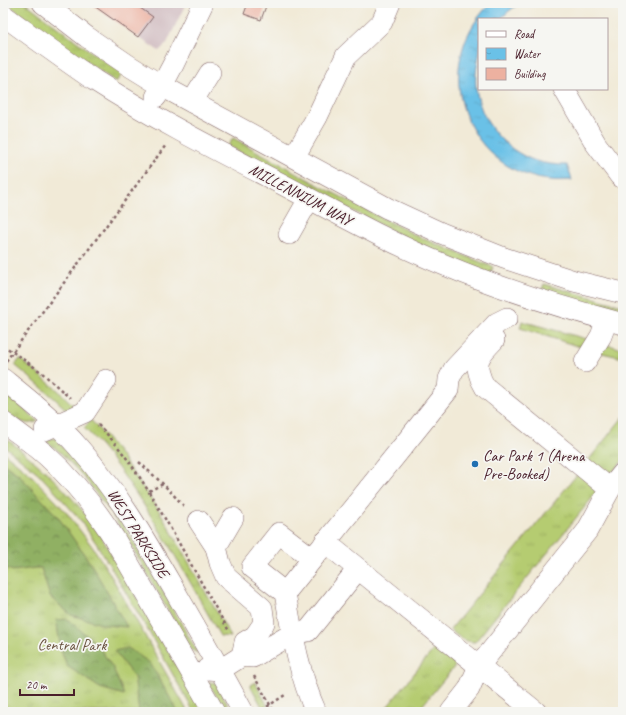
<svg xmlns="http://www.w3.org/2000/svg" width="626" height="715" font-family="Caveat,sans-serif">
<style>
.industrial{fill:#d2bec2}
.grass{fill:url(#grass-tufts);stroke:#80764e}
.forest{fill:url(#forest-crowns);stroke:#6d6847}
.water{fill:url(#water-ripples);stroke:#5a7089}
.building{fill:#edb1a0}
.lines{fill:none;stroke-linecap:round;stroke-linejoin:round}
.minor-casing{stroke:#846667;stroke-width:22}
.path{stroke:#846667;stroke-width:2.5;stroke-dasharray:3 3;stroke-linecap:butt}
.minor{stroke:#fff;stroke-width:21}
.poi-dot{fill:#1f6fb2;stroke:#f6f6f2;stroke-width:1.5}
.labels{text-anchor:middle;stroke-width:3.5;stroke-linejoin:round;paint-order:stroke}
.street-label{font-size:16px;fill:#4a1f2b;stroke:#f6f6f2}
.poi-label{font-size:16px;fill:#4a1f2b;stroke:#f6f6f2;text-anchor:start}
.park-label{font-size:16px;fill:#6a5340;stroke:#f6f6f2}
</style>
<defs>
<pattern id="grass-tufts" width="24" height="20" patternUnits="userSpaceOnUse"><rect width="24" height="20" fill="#b5cc71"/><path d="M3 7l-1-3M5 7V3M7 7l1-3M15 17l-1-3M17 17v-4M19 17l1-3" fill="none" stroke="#9daf62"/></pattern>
<pattern id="forest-crowns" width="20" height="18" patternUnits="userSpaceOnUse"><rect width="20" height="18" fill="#90b063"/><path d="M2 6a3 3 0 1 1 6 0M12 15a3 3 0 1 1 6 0" fill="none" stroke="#788f52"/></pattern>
<pattern id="water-ripples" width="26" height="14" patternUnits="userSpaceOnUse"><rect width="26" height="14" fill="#6ac1e7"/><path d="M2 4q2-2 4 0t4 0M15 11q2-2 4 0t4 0" fill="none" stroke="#5da5c6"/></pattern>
</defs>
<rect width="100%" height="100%" fill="#f6f6f2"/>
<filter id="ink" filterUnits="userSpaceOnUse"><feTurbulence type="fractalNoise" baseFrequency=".025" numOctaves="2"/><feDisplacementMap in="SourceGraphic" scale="8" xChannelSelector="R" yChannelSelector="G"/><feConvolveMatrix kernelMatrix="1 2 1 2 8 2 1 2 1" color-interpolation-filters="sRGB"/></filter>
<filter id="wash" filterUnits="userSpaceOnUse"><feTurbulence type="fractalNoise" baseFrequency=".012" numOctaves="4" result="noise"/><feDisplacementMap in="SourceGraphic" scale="16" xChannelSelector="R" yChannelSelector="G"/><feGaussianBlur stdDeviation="0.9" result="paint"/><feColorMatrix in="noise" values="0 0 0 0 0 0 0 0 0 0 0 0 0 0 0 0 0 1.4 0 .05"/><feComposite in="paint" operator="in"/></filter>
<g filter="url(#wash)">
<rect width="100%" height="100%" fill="#f1ead7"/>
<!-- industrial -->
<polygon class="industrial" points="91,3 186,3 167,43 159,51 138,37"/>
<!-- grass -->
<g class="grass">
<polygon points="6,3 26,3 61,30 122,74 116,82 54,39"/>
<polygon points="233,138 322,187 419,237 493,267 490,275 417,244 228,146"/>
<polygon points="544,284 572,292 623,306 623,315 541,292"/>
<polygon points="522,321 623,349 623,358 590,350 520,328"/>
<polygon points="20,359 60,392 76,408 71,414 54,398 15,365"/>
<path d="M3,391L38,421C25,428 14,417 3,411Z"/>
<polygon points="623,417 623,460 612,473 605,474 587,462"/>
<path d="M91,420L119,453L162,515L231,637L220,636C191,584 163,531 128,482C115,463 101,444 84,428Z"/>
<path d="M3,436C33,459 58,481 82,510C90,519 96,529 102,538L204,712H194L145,625L113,571L96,543L78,517L38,473L3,445Z"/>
<polygon points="55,438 86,472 113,507 156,579 198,653 190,649 128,540 109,510 83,476 60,452 45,440"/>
<polygon points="3,452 30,474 51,496 67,513 94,549 110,574 188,712 3,712"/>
<path d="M579,472L595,489V493L593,497L475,642C464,642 458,636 450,630Z"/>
<polygon points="438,644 448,653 455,666 417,712 383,712"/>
<polygon points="208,682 216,683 232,712 226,712"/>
<polygon points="255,682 271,712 265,712 250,685"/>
</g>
<!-- forest -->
<g class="forest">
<polygon points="3,464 18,474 58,517 91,564 127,627 105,625 71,615 50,597 41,568 35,568 13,571 3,567"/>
<polygon points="67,619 97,644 113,668 124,695 100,688 67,666 61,650 56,620"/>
<polygon points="128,648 150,663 178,712 139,712 134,677 114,651"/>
</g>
<!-- water -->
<path class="water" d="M491,3H520L509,11L500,19H479C479,31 481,44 479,56C477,66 475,76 476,86C479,121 504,150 536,161C546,164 556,165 567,165L572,180C474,190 420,71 491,3Z"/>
<g id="blocks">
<!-- building -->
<g class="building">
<polygon points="90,3 133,3 153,17 138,37"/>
<polygon points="248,3 267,3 261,20 244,14"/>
</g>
</g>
</g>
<g filter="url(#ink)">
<use href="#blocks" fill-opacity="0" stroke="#846667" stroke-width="1"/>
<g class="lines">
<defs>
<g id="minor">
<polyline points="43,3 87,37 128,65 162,86 387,208 441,233 504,258 574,281 623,293"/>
<path d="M3,15C33,37 63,59 94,80C153,118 216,150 278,182C333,211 388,242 447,266C504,290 563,308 623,324"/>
<polyline points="564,89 596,144 620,176 623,178"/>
<polyline points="156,97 174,63 203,3"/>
<polyline points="192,102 210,73"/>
<polyline points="294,157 317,117 346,56 382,22 390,3"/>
<polyline points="289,234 309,199"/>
<path d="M494,340C489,345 483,351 480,357C475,366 480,379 485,387L610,489"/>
<polyline points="585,362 601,336 607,320"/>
<path d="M3,379C29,400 57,422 79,448C118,492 147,543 176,593C199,633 222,672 243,712"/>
<path d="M3,422C18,433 34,444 47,456C74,480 95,508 114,538L214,712"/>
<polyline points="45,430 85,412 106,380"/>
<polyline points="233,518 216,547 220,563 226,577 262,608 264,623 255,636 245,642 242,656"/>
<polyline points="199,521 216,547"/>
<polyline points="325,542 536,712"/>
<path d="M312,558L279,533L252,567L285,593C292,632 299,675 316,712"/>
<polyline points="285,593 448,390 449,379 454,369 497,323 507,318"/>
<polyline points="207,669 220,670 242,656 253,657 292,634 308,631 358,569"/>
<polyline points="451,712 469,689 479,666 587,531 610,489 623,473"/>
</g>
</defs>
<!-- minor casing -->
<use href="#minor" class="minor-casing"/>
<!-- path -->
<g class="path">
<polyline points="3,345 41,372 70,398"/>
<polyline points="6,361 166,145"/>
<path d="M98,425C125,451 145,485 164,517C186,555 207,593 229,631"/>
<polyline points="139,462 163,484 186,508"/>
<polyline points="149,491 163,484"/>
<polyline points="254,676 274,712"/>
<polyline points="262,710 285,695"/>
</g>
<!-- minor -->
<use href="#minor" class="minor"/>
</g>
</g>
<!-- markers -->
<circle class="poi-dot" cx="475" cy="464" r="4"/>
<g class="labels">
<!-- street labels -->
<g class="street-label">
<text transform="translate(301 194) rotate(28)" y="6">MILLENNIUM WAY</text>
<text transform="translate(139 533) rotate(58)" y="6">WEST PARKSIDE</text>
</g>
<!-- poi labels -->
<g class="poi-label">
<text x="483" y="461">Car Park 1 (Arena<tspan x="483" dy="18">Pre-Booked)</tspan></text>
</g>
<!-- park labels -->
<g class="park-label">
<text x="72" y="650">Central Park</text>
</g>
</g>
<!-- margin -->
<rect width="626" height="715" fill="none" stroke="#f6f6f2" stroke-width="16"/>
<!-- legend -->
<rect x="478" y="18" width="130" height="72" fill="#f6f6f2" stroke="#b1a0a2"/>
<rect x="486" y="31" width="20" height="6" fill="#ffffff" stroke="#b1a0a2"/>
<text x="514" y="38" font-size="12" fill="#4a1f2b">Road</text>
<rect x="486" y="48" width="20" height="12" fill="url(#water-ripples)" stroke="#b1a0a2"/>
<text x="514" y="58" font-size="12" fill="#4a1f2b">Water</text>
<rect x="486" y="68" width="20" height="12" fill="#edb1a0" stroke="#b1a0a2"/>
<text x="514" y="78" font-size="12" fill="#4a1f2b">Building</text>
<!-- scale -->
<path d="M20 689v6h54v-6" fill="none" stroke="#4a1f2b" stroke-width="2"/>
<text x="26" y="689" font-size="12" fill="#4a1f2b" stroke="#f6f6f2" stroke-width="3" paint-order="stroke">20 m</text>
</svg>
